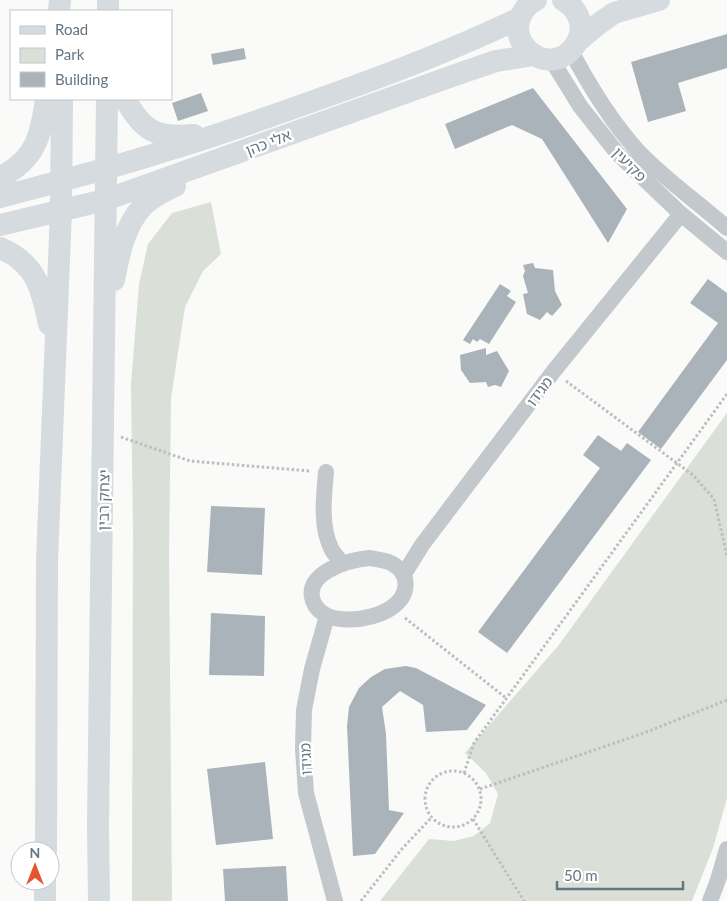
<svg xmlns="http://www.w3.org/2000/svg" width="727" height="901" font-family="Lato,'Noto Sans Hebrew',sans-serif">
	<rect width="100%" height="100%" fill="#fafaf8"/>
	<path fill="#dadfd7" d="M211,202L221,254L203,271L185,307L171,398L169,553L172,901H132L133,530L131,384L139,284L148,244L172,213Z
		M727,413V798L713,848L692,901H380L429,839L454,841L474,836L490,823L498,794L486,773L465,753L558,646Z"/>
	<path fill="#aab3b9" d="M727,34V68L678,83L686,111L648,122L631,62Z
		M244,48L246,59L213,65L211,54Z
		M533,88L627,209L608,243L542,139L512,125L455,149L445,124Z
		M201,93L208,111L178,121L172,103Z
		M533,263L535,268L553,270L555,291L562,305L552,316L547,312L540,320L527,314L523,294L528,293L523,276L525,271L523,265Z
		M708,279L727,293V360L661,449L638,432L718,323L690,303Z
		M500,284L511,291L507,296L516,302L489,344L480,339L477,342L473,339L470,344L463,340Z
		M486,348V355L497,351L509,371L501,387L495,385L488,387L486,382L470,383L461,370L460,355Z
		M598,435L621,451L627,443L651,460L507,653L478,632L600,468L583,455Z
		M211,506L265,508L262,575L207,572Z
		M211,613L265,616L264,676L209,675Z
		M406,666L416,668L486,705L467,730L426,732L423,705L400,691L382,707L386,734L389,810L404,813L375,854L353,856L347,726L349,707L359,688L371,677L385,669Z
		M265,762L273,839L216,845L207,769Z
		M286,866L288,901H225L223,869Z"/>
	<g fill="none" stroke-linecap="round" stroke-linejoin="round">
		<path stroke="#bbbfc2" stroke-width="3" stroke-dasharray="2.5 2.5" stroke-linecap="butt" d="M566,381L693,475L714,499L727,556
			M121,437L190,461L310,471
			M405,618L506,698
			M425 799a28 28 0 1 1 56 0a28 28 0 1 1-56 0Z
			M464,773L474,743L727,394
			M480,789L644,733L727,700
			M473,819L524,901
			M361,901L401,850L431,818"/>
		<path stroke="#c3c8cc" stroke-width="16" d="M571,51C590,87 610,120 637,150C664,179 698,202 727,228
			M551,59L580,106L618,154L681,214L727,252
			M326,472C324,496 320,525 331,548C333,553 339,559 343,564
			M369,558C376,559 384,560 391,563C412,574 409,596 391,608C372,621 323,628 313,601C303,573 348,560 369,558Z
			M404,574L422,545L553,372L681,214
			M327,616L312,669L304,710L303,749L306,793L335,901
			M710,901L718,880L727,849"/>
		<path stroke="#d6dbdf" stroke-width="22" d="M108,0V11
			M536,0C526,5 519,15 518,27C518,36 522,45 529,51C563,81 605,25 563,0
			M59,11L60,0
			M578,41L597,25L614,13L659,0
			M125,99C143,131 156,139 194,135
			M0,177C36,160 41,135 46,99
			M0,197C56,182 113,168 168,150C219,135 269,117 319,99C388,75 455,49 520,18
			M0,225L105,200L458,74L496,61L534,55
			M0,248C36,263 42,289 49,324
			M114,280C119,255 124,227 142,207C150,198 163,192 175,186
			M46,851L47,561L61,210L62,99
			M45,901V881
			M99,901L98,827L107,99"/>
	</g>
	<g text-anchor="middle" dominant-baseline="central" stroke-width="5" stroke-linejoin="round" paint-order="stroke">
		<g font-size="15" fill="#657683" stroke="#fff">
			<text transform="translate(268 142) rotate(-21)">אלי כהן</text>
			<text transform="translate(630 164) rotate(46)">פקיעין</text>
			<text transform="translate(539 391) rotate(-53)">מגידו</text>
			<text transform="translate(103 500) rotate(-89)">יצחק רבין</text>
			<text transform="translate(305 759) rotate(-93)">מגידו</text>
		</g>
	</g>
	<rect x="10" y="10" width="162" height="90" fill="#ffffff" stroke="#c1c8cd"/>
	<rect x="20" y="26" width="25" height="8" fill="#d6dbdf" stroke="#c1c8cd"/>
	<text x="55" y="35" font-size="15" fill="#657683">Road</text>
	<rect x="20" y="48" width="25" height="15" fill="#dadfd7" stroke="#c1c8cd"/>
	<text x="55" y="60" font-size="15" fill="#657683">Park</text>
	<rect x="20" y="72" width="25" height="15" fill="#aab3b9" stroke="#c1c8cd"/>
	<text x="55" y="85" font-size="15" fill="#657683">Building</text>
	<g transform="translate(35 866)"><circle r="24" fill="#ffffff" stroke="#c1c8cd"/>
	<path d="M0-4L9 19L0 12L-9 19Z" fill="#e4572e"/>
	<text y="-8" font-size="14" font-weight="bold" text-anchor="middle" fill="#657683">N</text>
	</g>
	<path d="M557 881v8h126v-8" fill="none" stroke="#657683" stroke-width="2.5"/>
	<text x="564" y="881" font-size="15" fill="#657683" stroke="#ffffff" stroke-width="4" paint-order="stroke">50 m</text>
</svg>
